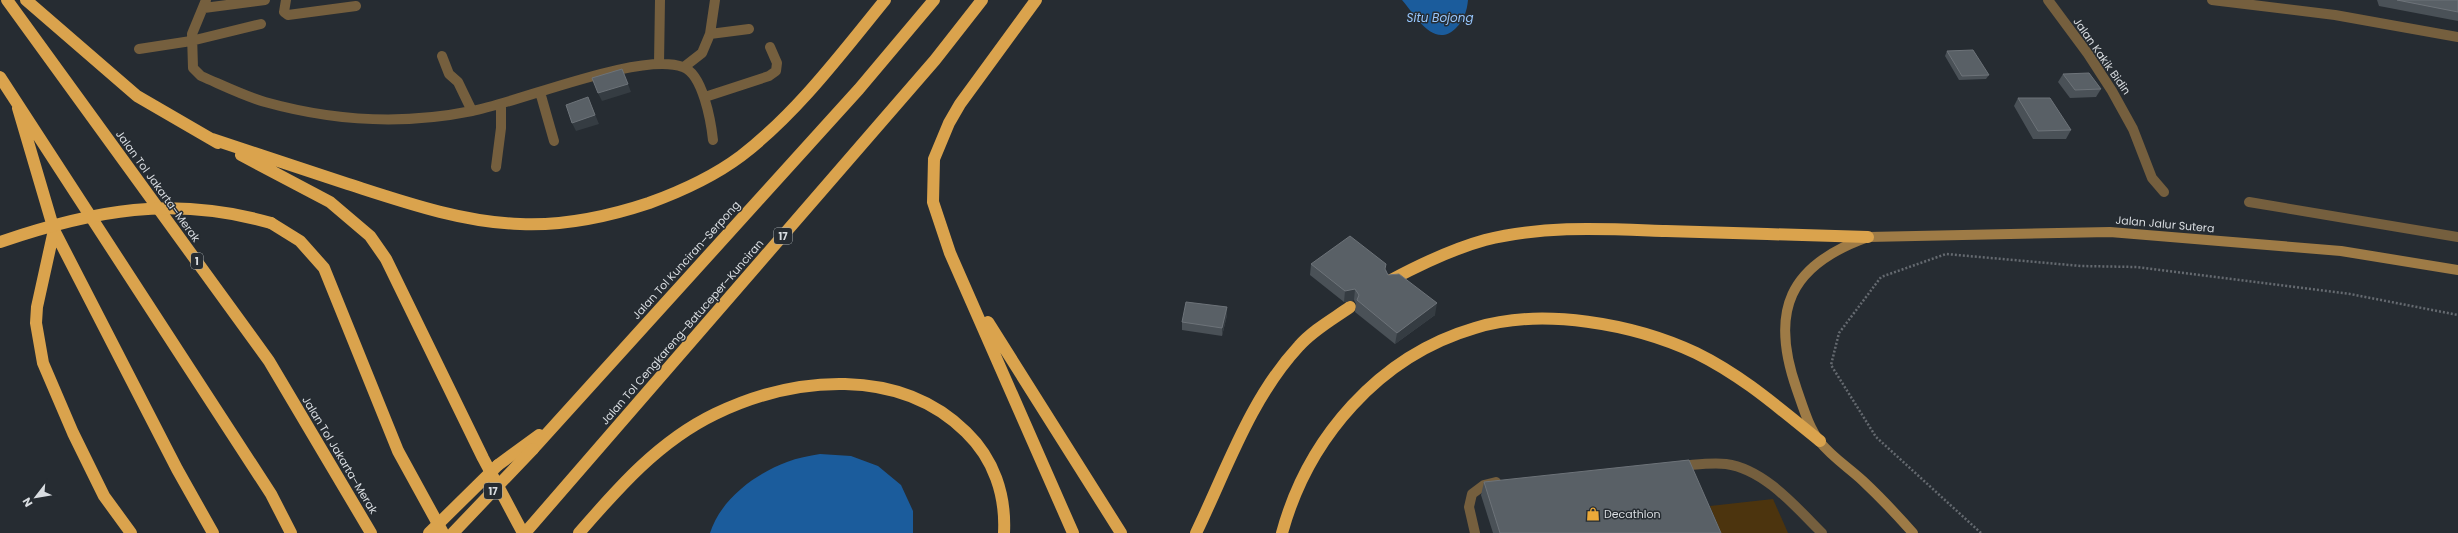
<svg xmlns="http://www.w3.org/2000/svg" width="2458" height="533" font-family="Poppins,sans-serif">
	<rect width="100%" height="100%" fill="#262c32"/>
	<path fill="#4c340e" d="M1773,499L1788,533H1721L1710,506Z"/>
	<path fill="#1b5c9c" d="M1402,0H1468C1467,11 1464,20 1456,28C1434,50 1415,15 1402,0Z
		M820,454L851,456L878,466L901,485L913,511V533H710C721,499 755,474 787,462C797,458 809,456 820,454Z"/>
	<g fill="none" stroke-linecap="round" stroke-linejoin="round">
		<path stroke="#656a70" stroke-width="2.5" stroke-dasharray="2 2" stroke-linecap="butt" d="M1981,533L1876,437L1831,365L1839,333L1881,277L1946,254L2081,266L2137,267L2350,294L2458,315"/>
		<path stroke="#755f3e" stroke-width="10" d="M2249,202L2458,237
			M1680,466C1695,465 1711,462 1726,464C1764,469 1796,507 1822,533
			M1475,533L1469,507L1472,494L1484,485L1496,482"/>
		<path stroke="#755f3e" stroke-width="10" d="M206,0L192,34L193,68L201,76C222,85 244,96 265,102C333,121 403,125 472,111C520,102 641,51 683,67C703,74 711,122 713,140
			M286,0L284,12L288,15L356,6
			M2048,0L2088,54L2112,91L2133,129L2152,178L2164,192
			M2212,0L2335,15L2458,37
			M204,8L265,0
			M710,34L749,29
			M139,49L191,41L261,24
			M442,56L449,74L458,82L472,111
			M659,64L660,0
			M684,67L702,53L710,34L715,0
			M540,92L554,141
			M705,97L769,76L776,71L777,63L770,47
			M496,167L501,128V104"/>
		<path stroke="#9e7b46" stroke-width="10" d="M1913,533C1897,515 1880,497 1863,481C1849,468 1832,457 1820,442C1809,428 1803,407 1797,390C1769,311 1789,265 1868,237L2110,232L2341,251L2458,270"/>
		<path stroke="#daa34d" stroke-width="12" d="M7,0L269,361L371,533
			M26,0L137,96L218,143
			M1036,0L960,104L949,123L934,159L933,202L950,253L1073,533
			M0,77L271,494L291,533
			M18,108L54,230L37,307L36,323L43,363L73,433L104,496L131,533
			M212,139C257,154 303,169 348,184C404,202 461,222 520,224C564,226 607,217 649,203C682,191 713,177 741,156C797,113 841,54 885,0
			M241,155L330,202L370,236L386,259L483,458L523,533
			M271,223L300,241L324,268L398,451L443,533
			M54,230L177,469L213,533
			M1391,280C1421,264 1452,249 1485,240C1544,225 1606,229 1666,231C1733,233 1801,235 1868,237
			M988,322L1121,533
			M533,449L859,89L934,0
			M498,465L539,435
			M525,533L935,60L982,0
			M579,533C618,488 659,441 715,414C794,376 899,366 966,432C994,459 1006,495 1004,533
			M1196,533C1227,469 1250,399 1299,346C1313,330 1333,319 1350,307
			M1282,533C1308,438 1379,356 1475,328C1542,307 1634,324 1696,353C1743,376 1780,409 1820,441"/>
		<path stroke="#daa34d" stroke-width="12" d="M0,242C94,210 173,195 271,223
			M429,533L498,465
			M453,533L533,449"/>
	</g>
	<path fill="#4a5157" d="M2377,0H2458V21L2379,6Z
		M1947,51L1989,75L1986,79L1959,80L1945,56Z
		M2063,74L2101,89L2096,97L2070,98L2058,82Z
		M2018,98L2071,130L2066,139H2033L2014,106Z
		M1311,264L1386,270L1388,275L1435,315L1395,344L1355,312L1356,304L1354,300L1344,302L1310,275Z
		M1227,315L1222,336L1182,330V322Z
		M1484,482L1721,533H1493L1481,495Z"/>
	<path fill="#353c42" d="M628,84L631,92L602,101L598,93Z
		M588,97L599,124L576,131L572,123Z
		M1355,289L1354,300L1344,302L1345,291Z
		M1437,303L1435,315L1395,344L1397,333Z
		M1227,307V315L1222,336V328Z"/>
	<path fill="#596066" stroke="#6d7379" d="M2397,0H2458V12Z
		M1973,50L1989,75L1962,76L1947,51Z
		M622,69L628,84L598,93L592,78Z
		M2089,73L2101,89L2075,90L2063,74Z
		M588,97L595,115L572,123L566,105Z
		M2018,98H2050L2071,130L2038,131Z
		M1350,236L1386,264L1385,269L1388,275L1399,274L1437,303L1397,333L1357,300L1359,295L1355,289L1345,291L1311,264Z
		M1186,302L1227,307L1222,328L1182,322Z
		M1689,460L1721,533H1500L1484,482Z"/>
	<defs>
		<g id="shop-bare" transform="scale(1.08)"><path d="M-5-2.5h2.3a2.7 3.5 0 0 1 5.4 0H5L5.5 6h-11ZM-1.5-2.5h3a1.5 2.3 0 0 0-3 0Z" fill="#eba939" stroke="#262c32" stroke-width="2.5" paint-order="stroke"/></g>
	</defs>
	<g fill-rule="evenodd">
		<use href="#shop-bare" x="1593" y="514"/>
	</g>
	<g text-anchor="middle" dominant-baseline="central" stroke-width="3" stroke-linejoin="round" paint-order="stroke">
		<g fill="#262c32" stroke="#a3a8ac" stroke-width="1">
			<rect x="774" y="228" width="18" height="16" rx="3"/>
			<rect x="191" y="253" width="12" height="16" rx="3"/>
			<rect x="484" y="483" width="18" height="16" rx="3"/>
		</g>
		<g font-size="10" font-weight="bold" fill="#d9dde1">
			<text x="783" y="236">17</text>
			<text x="197" y="261">1</text>
			<text x="493" y="491">17</text>
		</g>
		<g font-size="11" fill="#d9dde1" stroke="#262c32">
			<text transform="translate(2102 56) rotate(55)">Jalan Kakik Bidin</text>
			<text transform="translate(158 186) rotate(54)">Jalan Tol Jakarta–Merak</text>
			<text transform="translate(2165 224) rotate(5)">Jalan Jalur Sutera</text>
			<text transform="translate(686 260) rotate(-48)">Jalan Tol Kunciran–Serpong</text>
			<text transform="translate(682 332) rotate(-49)">Jalan Tol Cengkareng–Batuceper–Kunciran</text>
			<text transform="translate(340 455) rotate(59)">Jalan Tol Jakarta–Merak</text>
		</g>
		<g font-size="11" fill="#d9dde1" stroke="#262c32" text-anchor="start">
			<text x="1604" y="514">Decathlon</text>
		</g>
		<g font-size="12" font-style="italic" fill="#97c6fc" stroke="#262c32">
			<text x="1440" y="17">Situ Bojong</text>
		</g>
	</g>
	<g transform="translate(36 497) rotate(239)" stroke="#262c32" stroke-width="3" paint-order="stroke">
	<path d="M0-3L7 15L0 10L-7 15Z" fill="#d9dde1"/>
	<text y="-6" font-size="11" font-weight="bold" text-anchor="middle" fill="#d9dde1">N</text>
	</g>
</svg>
